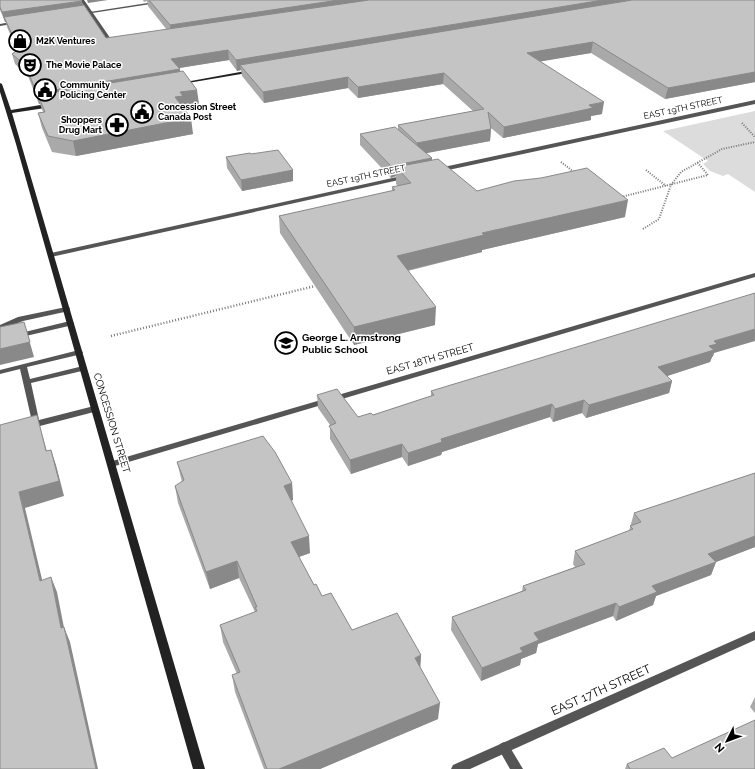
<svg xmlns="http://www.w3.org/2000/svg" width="755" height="769" font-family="Raleway,sans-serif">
	<rect width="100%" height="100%" fill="#fff"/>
	<path fill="#dcdcdc" d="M755,111V192L728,174L723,176L710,171L703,164L708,161L663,131Z"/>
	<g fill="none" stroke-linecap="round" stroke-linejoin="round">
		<path stroke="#777" stroke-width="2" stroke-dasharray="1 1.5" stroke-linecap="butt" d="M742,123L755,137
			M561,162L574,172
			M646,170L666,186
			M621,197L708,175L697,162
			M643,229L659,219L671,185L681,172L722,149L755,142"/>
		<path stroke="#777" stroke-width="2.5" stroke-dasharray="1 2" stroke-linecap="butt" d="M111,336L315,286"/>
		<path fill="#555" fill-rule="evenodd" d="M80,0H84L115,45V46H110Z
			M66,307H69L70,309L69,311L23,321L0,330V325L18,317Z
			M70,321L74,323L73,325L0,342V338Z
			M79,350L83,352L82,354L27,367L30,379L83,366L87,368L86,370L31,383L39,420L94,406L98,409L94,412L36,427L33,426L20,369L0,374V370Z
			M504,742L508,744L523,769H510L498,748L500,744Z"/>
		<path fill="#555" fill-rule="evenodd" d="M167,0H177L79,15L77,14Z
			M16,21H18V23L0,26V24Z
			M755,100V104L439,172L436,170L439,168Z
			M406,175L408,176V178L51,257L48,255L51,253Z
			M755,273V277L115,466H109L108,464L109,462Z
			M755,631V640L470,769H451L453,765Z"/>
		<path fill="#222" fill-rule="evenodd" d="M251,70L253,71V72L182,84L180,83Z
			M0,83L2,84L11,110L52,103L55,105L52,107L12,113L205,769H193L16,144L0,92Z"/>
	</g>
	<path fill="#a9a9a9" d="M0,0L83,5L106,38L167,30L148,6L147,1L144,2L143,0H755V82L665,99L591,53L540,61L602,114L591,116V120L503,138L491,128L490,141L426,153L432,158L431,160L477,191L625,217L482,250V252L408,271L435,325L354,345L280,233L279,216L392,191V187L398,186L396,184V176L391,178L360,145V134L398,130V125L473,111L443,84L358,98L348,88L264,103L242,76L241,70L237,71L229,60L179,68L180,71L199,104L184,107L193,134L76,156L52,152L42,128L38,113L43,112L40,104H39L28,76L15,64L12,54L17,50L7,27L6,22H5L0,10Z
		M251,154L293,170V181L242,191L227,168L226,157Z
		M714,353L713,356L712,357L710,362L667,376L672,381L669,393L586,418L582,413L553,422L550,417L442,452L441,455L408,466L402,457L351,474L330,439V425L318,408L317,395L358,417L373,415L431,396V391Z
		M177,462L292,483L293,500L291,501L310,553L299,557L314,585L322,596L352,630L421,655L420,668L438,719L320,769H264L235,692L232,675L237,674L223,642L220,625L255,612L239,578L210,589L178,503L175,486L182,482Z
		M755,473V547L716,562L711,575L656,596L653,605L616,621L613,616L538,644L536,653L521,659L520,665L481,681L451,630L452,617L522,591L523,586L575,567L573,564L575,551L629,531L634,513Z
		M755,697V713L750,707Z
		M672,758L755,769H625L627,764Z"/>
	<path fill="#898989" d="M87,0H108L88,3Z
		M339,0H403L171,35L170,25Z
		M603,0H660L240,65L241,70L237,71L236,60Z
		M82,1L84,10L4,17L6,22H5L2,12Z
		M593,42L591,53L526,64L527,53Z
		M228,50L229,60L173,69L171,59Z
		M180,69L181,80L38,95L40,104H39L37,93Z
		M755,72V82L665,99L668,88Z
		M444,73L443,84L358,98V87Z
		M348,77V88L264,103L263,92Z
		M197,90L199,104L184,107L185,111L175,97L180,92Z
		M604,102L602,114L591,116V120L503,138L504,127L589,105Z
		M191,118L193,134L76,156L73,141Z
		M491,129L490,141L417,155V143Z
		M432,158L431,169L396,167V176L391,178V166Z
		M293,170V181L242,191L241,180Z
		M628,200L625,217L482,250V252L396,273L397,256L482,233Z
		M436,307L435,325L354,345V327Z
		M24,322L34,357L0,365V349Z
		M755,329V341L714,353L713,356L712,357L710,362L655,380L658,367L709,346L714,341Z
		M672,381L669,393L586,418L589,405Z
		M584,400L582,413L553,422L555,409Z
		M552,404L550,417L442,452L441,455L408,466V453L441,439Z
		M37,415L41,430L51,466L46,451Z
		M402,444V457L351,474L350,460Z
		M51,450L56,465L64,496L25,508L46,596L40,581L19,492Z
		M292,483L293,500L285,503L284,486Z
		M309,536L310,553L293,559L291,542Z
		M755,536V547L716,562L711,575L656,596L653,605L616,621L619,607L652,586L708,554Z
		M237,561L239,578L210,589L206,572Z
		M51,577L57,592L67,643L61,628Z
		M616,603L613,616L538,644L536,653L521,659L520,665L481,681L482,668L520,648L534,633Z
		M64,627L70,642L98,769H96Z
		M421,655L420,672L415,658Z
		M440,703L438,719L320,769H279Z"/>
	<path fill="#c4c4c4" stroke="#898989" d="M0,0H81L82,1L2,12L0,7Z
		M149,0H339L170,25Z
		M369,0H603L236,60L228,50L171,59L180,69L37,93L25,65L12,54L19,49L4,17L84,5L106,38Z
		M632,0H755V72L668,88L593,42L527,53L604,102L589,105L593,108L504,127L488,112L491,129L417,143L398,125L484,109L444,73L358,87L348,77L263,92L240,65Z
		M183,71L197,90L180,92L183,96L175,97L191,118L73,141L48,136L38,113L45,112L38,95Z
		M395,127L432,158L391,166L360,134Z
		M278,150L293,170L241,180L226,157L250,153L251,154Z
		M438,159L477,191L514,181L541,178L587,168L628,200L482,233L484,235L397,256L436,307L354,327L279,216L395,190L392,187L411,183L396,167Z
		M755,293V329L714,341L717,344L709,346L714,350L658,367L672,381L589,405L584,400L555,409L552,404L441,439L442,442L408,453L402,444L350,460L329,426L336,423L317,395L337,389L358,417L371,413L373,415L434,395L431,391Z
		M24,322L30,342L0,349V327Z
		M37,415L46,451L51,450L59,481L19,492L40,581L51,577L61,628L64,627L96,769H0V425Z
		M263,436L275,452L292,483L284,486L309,536L291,542L314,585L316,584L322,596L331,593L352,630L397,613L421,655L415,658L440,703L279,769H267L232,675L240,672L220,625L257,611L255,607H257L237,561L206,572L175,486L184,480L177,462Z
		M755,473V536L708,554L716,562L652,586L657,592L619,607L616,603L534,633L539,640L520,648L523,652L482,668L452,617L526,590L523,586L585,564L575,551L633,529L630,526L641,522L634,513Z
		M755,720V769H630L627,764L664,748L672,758Z"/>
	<defs>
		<g id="shop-ring" transform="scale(1.15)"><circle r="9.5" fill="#fff" stroke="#000" stroke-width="1.5"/><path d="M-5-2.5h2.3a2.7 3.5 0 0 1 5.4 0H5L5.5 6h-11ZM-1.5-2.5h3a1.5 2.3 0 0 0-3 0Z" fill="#000"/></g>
		<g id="theatre-ring" transform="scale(1.15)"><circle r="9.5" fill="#fff" stroke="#000" stroke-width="1.5"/><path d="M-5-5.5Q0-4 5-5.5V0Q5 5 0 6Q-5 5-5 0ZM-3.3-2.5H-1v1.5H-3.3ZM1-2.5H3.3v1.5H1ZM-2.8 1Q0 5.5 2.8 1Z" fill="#000"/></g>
		<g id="civic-ring" transform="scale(1.15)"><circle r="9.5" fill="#fff" stroke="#000" stroke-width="1.5"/><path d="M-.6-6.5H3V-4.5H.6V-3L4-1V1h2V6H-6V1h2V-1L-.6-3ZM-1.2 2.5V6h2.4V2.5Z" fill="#000"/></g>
		<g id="pharmacy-ring" transform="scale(1.15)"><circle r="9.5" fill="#fff" stroke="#000" stroke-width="1.5"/><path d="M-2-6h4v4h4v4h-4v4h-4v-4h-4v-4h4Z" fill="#000"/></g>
		<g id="school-ring" transform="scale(1.15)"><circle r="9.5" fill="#fff" stroke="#000" stroke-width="1.5"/><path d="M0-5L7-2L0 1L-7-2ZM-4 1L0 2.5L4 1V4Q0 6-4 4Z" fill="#000"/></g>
	</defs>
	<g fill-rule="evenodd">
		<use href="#shop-ring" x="20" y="41"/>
		<use href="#theatre-ring" x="30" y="65"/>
		<use href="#civic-ring" x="45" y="90"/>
		<use href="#civic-ring" x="142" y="112"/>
		<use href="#pharmacy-ring" x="117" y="125"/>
		<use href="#school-ring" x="286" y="343"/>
	</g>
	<g text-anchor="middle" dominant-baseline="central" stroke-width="3" stroke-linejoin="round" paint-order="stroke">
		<g font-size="9" font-weight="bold" fill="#000" stroke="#fff" text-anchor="start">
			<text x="36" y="41">M2K Ventures</text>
			<text x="46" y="65">The Movie Palace</text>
			<text x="60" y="85">Community<tspan x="60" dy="10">Policing Center</tspan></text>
			<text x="158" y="107">Concession Street<tspan x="158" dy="10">Canada Post</tspan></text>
			<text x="102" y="120" text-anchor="end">Shoppers<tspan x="102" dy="10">Drug Mart</tspan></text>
		</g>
		<g font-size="9" fill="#000" stroke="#fff">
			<text transform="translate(683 108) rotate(-12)">EAST 19TH STREET</text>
			<text transform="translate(366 176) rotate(-12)">EAST 19TH STREET</text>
		</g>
		<g font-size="10" font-weight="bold" fill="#000" stroke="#fff" text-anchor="start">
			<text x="302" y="337">George L. Armstrong<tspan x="302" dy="12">Public School</tspan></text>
		</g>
		<g font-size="10" fill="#000" stroke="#fff">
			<text transform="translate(430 359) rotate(-16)">EAST 18TH STREET</text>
			<text transform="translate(112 423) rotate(73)">CONCESSION STREET</text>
		</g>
		<g font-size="12" fill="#000" stroke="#fff">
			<text transform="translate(601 690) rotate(-24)">EAST 17TH STREET</text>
		</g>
	</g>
	<g transform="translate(727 741) rotate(228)" stroke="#ffffff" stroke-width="3" paint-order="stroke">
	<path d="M0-3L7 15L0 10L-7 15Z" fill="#000000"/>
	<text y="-6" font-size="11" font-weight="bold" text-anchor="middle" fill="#000000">N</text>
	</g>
</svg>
